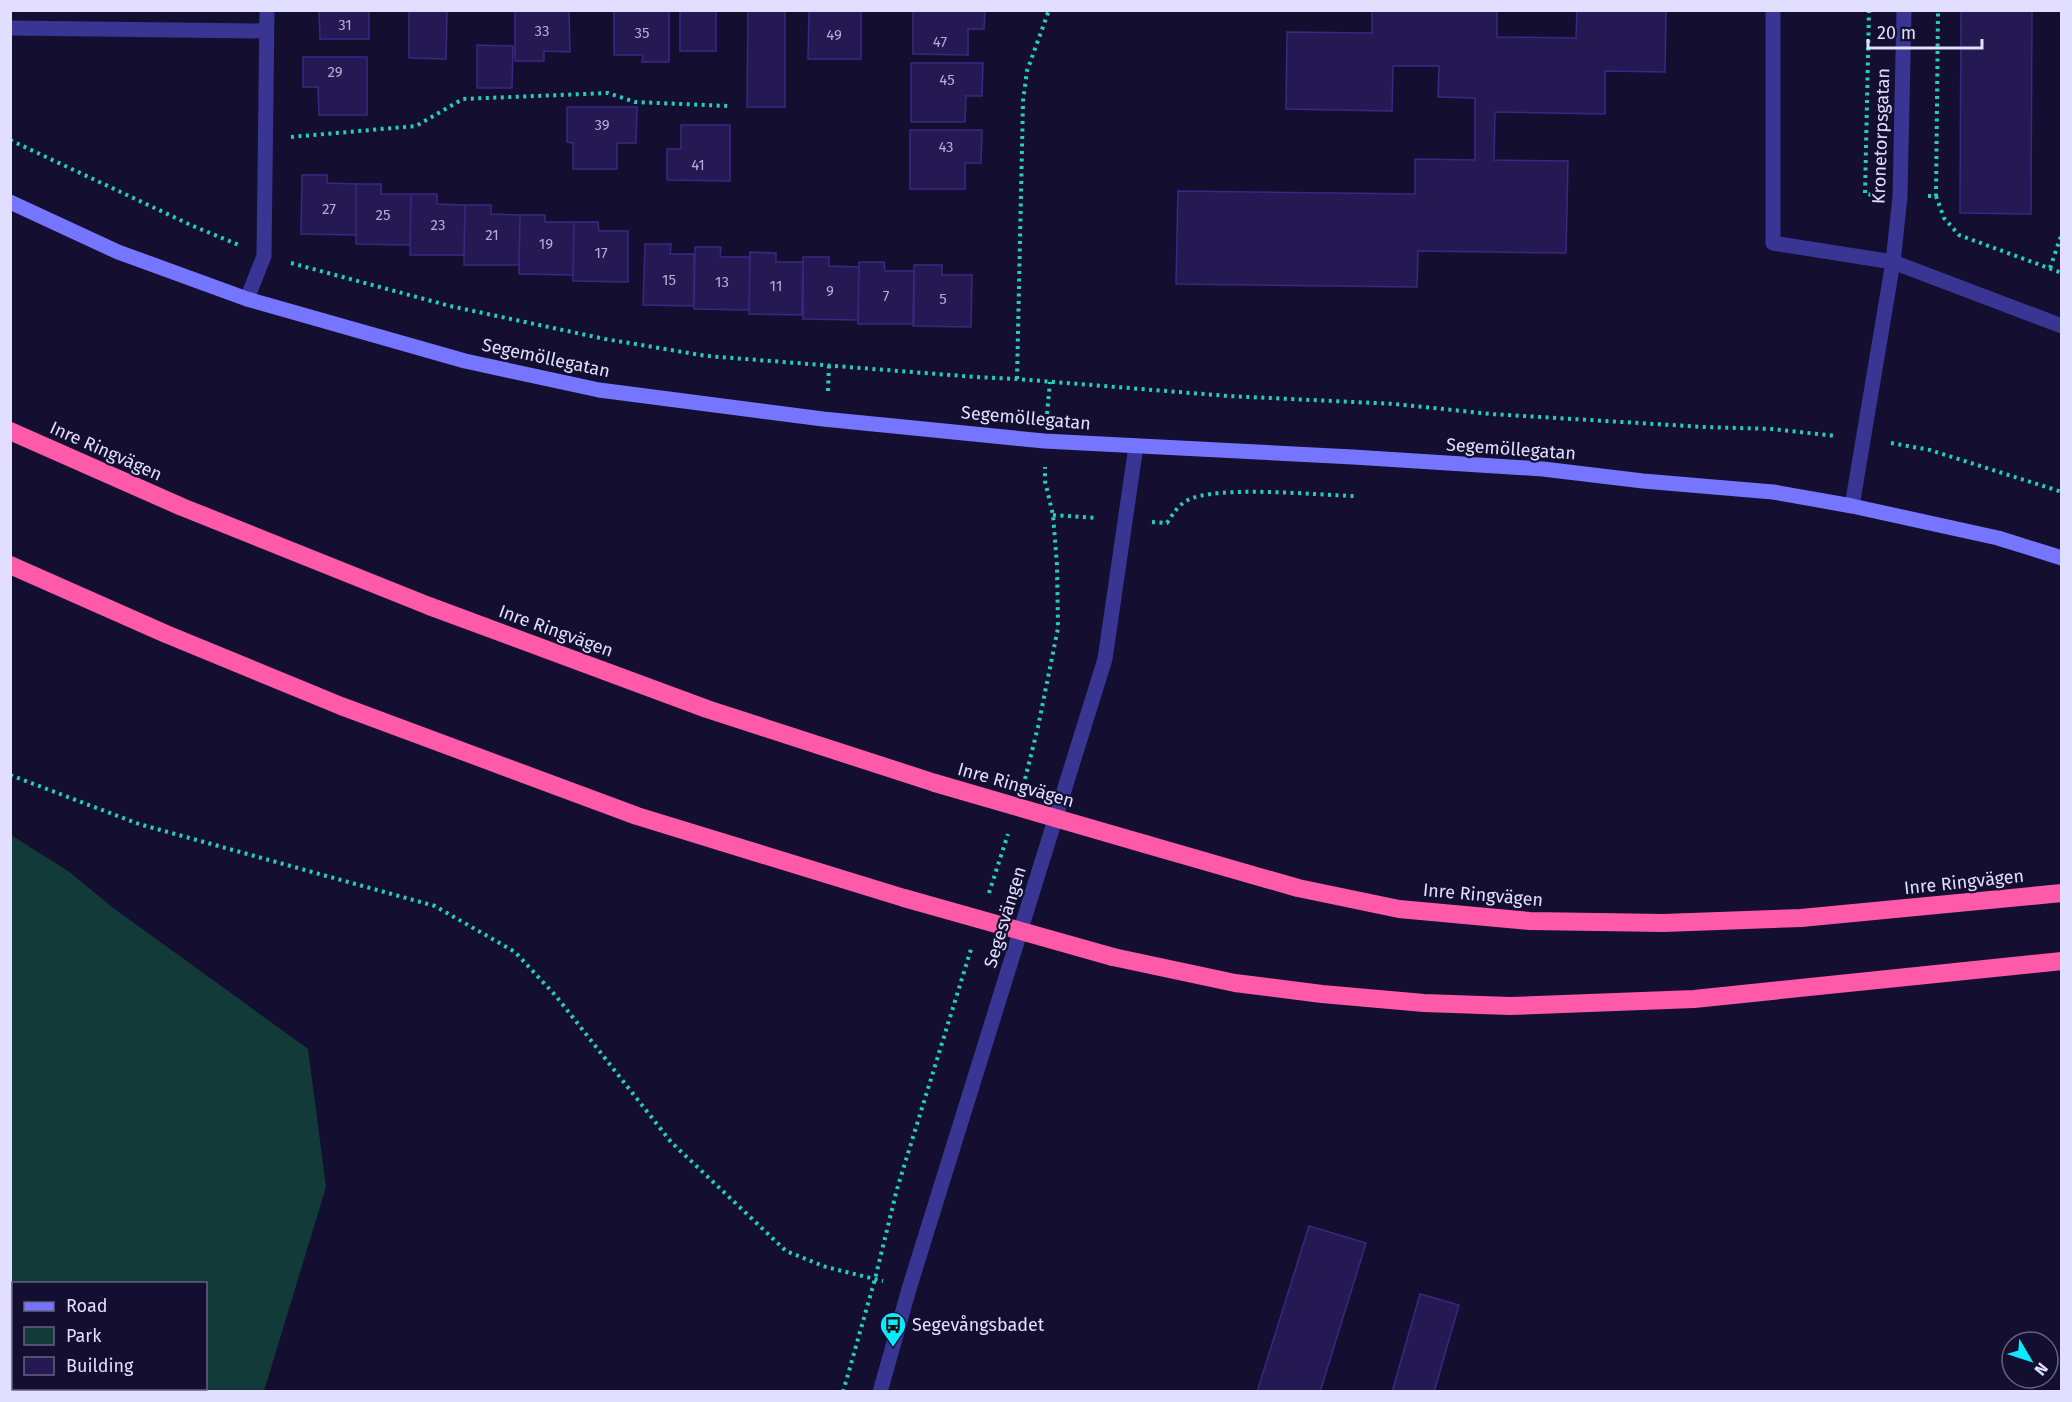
<svg xmlns="http://www.w3.org/2000/svg" width="2072" height="1402" font-family="'Fira Sans',sans-serif">
	<rect width="100%" height="100%" fill="#140f30"/>
	<path fill="#113a38" fill-rule="evenodd" d="M11,835L68,871L112,907L308,1049L326,1187L264,1391H11ZM14,1284H206V1388H14Z"/>
	<path fill="#241953" stroke="#392881" stroke-width="1.5" d="M319,10H369V39H320Z
		M409,10H447L446,59L409,58Z
		M515,10H569L570,52L544,51V61H515Z
		M614,10H669V62H642L643,55H614Z
		M680,10H716V51H680Z
		M748,10H785V107H747Z
		M809,10L861,11V59H808Z
		M913,10H985L984,29H968V55L913,54Z
		M1372,10H1497V37L1576,38L1577,10H1666L1665,72L1605,71V114L1495,112L1494,160L1568,161L1566,253L1418,251L1417,287L1176,284L1178,191L1415,194V159L1475,160V98L1438,97L1439,66H1393L1392,111L1286,109L1287,32L1372,33Z
		M1961,10H2032L2031,214L1960,213Z
		M477,45L513,46L512,88H477Z
		M303,57H367V115H319L318,87H303Z
		M911,63H983L982,96H966L965,122H911Z
		M567,107H637L636,143H617V169H573V143L567,142Z
		M681,125H730V181L667,180V149H681Z
		M910,130H982L981,163H965V189H910Z
		M302,175H327V183L356,184V235L301,234Z
		M356,184H381V194H411L410,245L356,244Z
		M411,194H437V204L465,205L464,255H410Z
		M465,205H491V214L520,215L519,265H464Z
		M520,215H545V222H574L573,275L519,274Z
		M574,222H598L599,231H628V282L573,281Z
		M645,244H671L670,254H694V306L643,305Z
		M695,247H721L720,257H750L749,310L694,309Z
		M750,252L776,253V262H803L802,315L749,314Z
		M803,257H829V266L859,267L858,320L803,319Z
		M859,262H884L885,271H914V324H858Z
		M914,265H942V275H972L971,327L913,326Z
		M1309,1226L1366,1243L1320,1392H1257Z
		M1420,1294L1459,1305L1434,1392H1392Z"/>
	<g fill="none" stroke-linecap="round" stroke-linejoin="round">
		<path stroke="#23cec1" stroke-width="4" stroke-dasharray="3 4.5" stroke-linecap="butt" d="M1869,10L1865,194L1873,195
			M291,137L416,126L463,99L608,93L635,102L728,106
			M10,140L193,226L239,245
			M1928,196H1936L1938,10
			M1936,196L1944,218L1959,235L2062,273
			M291,263L450,306L605,339L707,356L976,377L1017,379L1228,396L1395,404L1491,414L1704,427L1772,429L1836,436
			M2050,268L2062,233
			M1017,379L1023,101L1027,71L1049,10
			M828,391L829,365
			M1047,414L1050,382
			M1891,443L1930,450L2062,492
			M1053,515L1097,518
			M1152,522L1167,523C1173,514 1178,505 1188,500C1216,485 1318,495 1354,496
			M10,775L139,824L435,906L515,952L556,996L671,1142L786,1251L826,1267L883,1281
			M1025,779L1038,727L1058,628L1057,565L1053,515L1045,481V467
			M989,893L1008,834
			M843,1392L875,1279L897,1189L972,946"/>
		<path stroke="#383593" stroke-width="15" d="M1773,10V243L1893,262"/>
		<path stroke="#383593" stroke-width="15" d="M10,28L266,31
			M1893,262L2062,326
			M247,299L264,256L267,10
			M1852,506L1893,262L1900,197L1904,10
			M880,1392L909,1289L1105,659L1136,446"/>
		<path stroke="#7675ff" stroke-width="15" d="M10,202L118,252L247,299L465,361L599,390L823,419L1044,441L1353,457L1543,469L1643,481L1773,492L1852,506L1998,538L2062,558"/>
		<path stroke="#ff59aa" stroke-width="18" d="M10,431L182,507L429,606L707,709L935,783
			M10,565L166,634L341,706L637,816L904,898
			M1145,844L1298,888L1399,909L1530,921L1664,923L1801,918L2062,893
			M1113,957L1235,983L1322,994L1424,1003L1510,1006L1694,999L2062,961"/>
		<path stroke="#ff59aa" stroke-width="18" d="M935,783L1145,844
			M904,898L1113,957"/>
	</g>
	<defs>
		<g id="bus-pin" transform="scale(1.35)"><path d="M0 17L-7.5 6A9.5 9.5 0 1 1 7.5 6Z" fill="#0aeaff" stroke="#140f30"/><path d="M-5-6H5V4H4V6H2V4H-2V6H-4V4H-5ZM-3.5-4V0h7V-4ZM-3.5 1.2v1.5H-2V1.2ZM2 1.2v1.5H3.5V1.2Z" fill="#111"/></g>
	</defs>
	<g fill-rule="evenodd">
		<use href="#bus-pin" x="893" y="1325"/>
	</g>
	<g text-anchor="middle" dominant-baseline="central" stroke-width="4.5" stroke-linejoin="round" paint-order="stroke">
		<g font-size="15" fill="#b2add4">
			<text x="345" y="25">31</text>
			<text x="542" y="31">33</text>
			<text x="642" y="33">35</text>
			<text x="834" y="35">49</text>
			<text x="940" y="42">47</text>
			<text x="335" y="72">29</text>
			<text x="947" y="80">45</text>
			<text x="602" y="125">39</text>
			<text x="946" y="147">43</text>
			<text x="698" y="165">41</text>
			<text x="329" y="209">27</text>
			<text x="383" y="215">25</text>
			<text x="438" y="225">23</text>
			<text x="492" y="235">21</text>
			<text x="546" y="244">19</text>
			<text x="601" y="253">17</text>
			<text x="669" y="280">15</text>
			<text x="722" y="282">13</text>
			<text x="776" y="286">11</text>
			<text x="830" y="291">9</text>
			<text x="886" y="296">7</text>
			<text x="943" y="299">5</text>
		</g>
		<g font-size="18" fill="#e1deff" stroke="#140f30">
			<text transform="translate(1881 136) rotate(-88)">Kronetorpsgatan</text>
			<text transform="translate(546 358) rotate(12)">Segemöllegatan</text>
			<text transform="translate(1026 418) rotate(5)">Segemöllegatan</text>
			<text transform="translate(1511 449) rotate(4)">Segemöllegatan</text>
			<text transform="translate(106 451) rotate(24)">Inre Ringvägen</text>
			<text transform="translate(556 631) rotate(20)">Inre Ringvägen</text>
			<text transform="translate(1016 785) rotate(16)">Inre Ringvägen</text>
			<text transform="translate(1964 882) rotate(-6)">Inre Ringvägen</text>
			<text transform="translate(1483 895) rotate(5)">Inre Ringvägen</text>
			<text transform="translate(1005 917) rotate(-73)">Segesvängen</text>
		</g>
		<g font-size="18" fill="#e1deff" stroke="#140f30" text-anchor="start">
			<text x="912" y="1325">Segevångsbadet</text>
		</g>
	</g>
	<rect width="2072" height="1402" fill="none" stroke="#e1deff" stroke-width="24"/>
	<rect x="12" y="1282" width="195" height="108" fill="#140f30" stroke="#666283" stroke-width="1.5"/>
	<rect x="24" y="1302" width="30" height="9" fill="#7675ff" stroke="#666283" stroke-width="1.5"/>
	<text x="66" y="1312" font-size="18" fill="#e1deff">Road</text>
	<rect x="24" y="1327" width="30" height="18" fill="#113a38" stroke="#666283" stroke-width="1.5"/>
	<text x="66" y="1342" font-size="18" fill="#e1deff">Park</text>
	<rect x="24" y="1357" width="30" height="18" fill="#241953" stroke="#666283" stroke-width="1.5"/>
	<text x="66" y="1372" font-size="18" fill="#e1deff">Building</text>
	<g transform="translate(2030 1360) rotate(129)"><circle r="28" fill="#140f30" stroke="#666283" stroke-width="1.5"/>
	<path d="M0-4.5L10 22L0 15L-10 22Z" fill="#0aeaff"/>
	<text y="-9" font-size="16" font-weight="bold" text-anchor="middle" fill="#e1deff">N</text>
	</g>
	<path d="M1868 39v9h114v-9" fill="none" stroke="#e1deff" stroke-width="3"/>
	<text x="1877" y="39" font-size="18" fill="#e1deff" stroke="#140f30" stroke-width="4.5" paint-order="stroke">20 m</text>
</svg>
